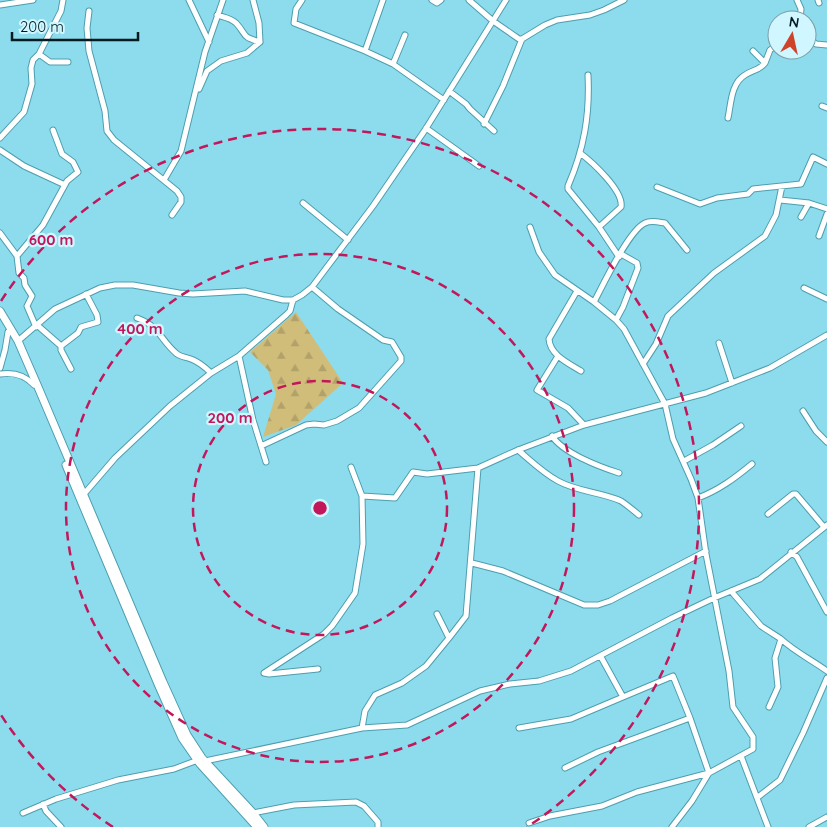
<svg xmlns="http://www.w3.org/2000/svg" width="827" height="827" font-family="Quicksand,sans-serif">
	<defs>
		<pattern id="forest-firs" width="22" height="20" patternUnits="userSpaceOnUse" patternTransform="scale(1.25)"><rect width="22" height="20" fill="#d1bd7a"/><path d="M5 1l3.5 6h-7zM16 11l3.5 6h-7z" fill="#b2a269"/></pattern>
	</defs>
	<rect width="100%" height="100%" fill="#8cdced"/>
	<path fill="url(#forest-firs)" d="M296,312L343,383L296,425L263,437L276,394L268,370L250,352Z"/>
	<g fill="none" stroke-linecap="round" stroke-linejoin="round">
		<g stroke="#4d9eae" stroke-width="7">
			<path id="minor" d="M189,0L209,42
				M253,0L259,23L260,42
				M302,0L296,9L294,23L365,51L393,64L444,100
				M432,0L437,3L441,0
				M469,0L493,21L519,39H522L545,25L557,20L590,15L604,10L624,0
				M797,0L801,9L800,20
				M818,0L819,3
				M0,5L33,0
				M89,11L87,28L89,51L105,111L107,131L114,140L177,191L181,197V202L172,215
				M217,15C223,17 231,18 236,23C248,36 240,36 260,42
				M807,37L816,44L827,45
				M365,51L383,0
				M753,51L765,63L770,50L777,45
				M39,54L50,62H68
				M393,64L405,35
				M588,75C590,115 584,149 568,186V189L599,227L619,257
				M199,89L207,71L221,61L247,53L260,42
				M449,91L466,104L470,109L494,131
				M822,106L827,108
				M728,118C731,104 731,83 745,75C752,70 760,70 765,63
				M484,124L503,86L522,39
				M426,128L479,166
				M0,138L24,112L32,84L31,68L33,60L39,54L61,11L63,0
				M0,150L24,166L65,185
				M580,153C592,162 624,191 621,207L599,227
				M164,180L181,151L205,52L223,0
				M657,187L700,204L717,198L748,194L753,189L801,184L813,157L827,164
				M780,200L809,203L827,209
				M303,203L348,240
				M801,217L809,203
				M0,233L17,256
				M819,236L827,214
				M804,288L827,299
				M577,291L549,339C550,355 568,363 581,371
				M594,302C603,285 629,230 645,223C651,220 658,222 665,223L687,250
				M137,318C161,327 159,339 177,354C181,357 186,357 191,359C199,362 205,367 211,373
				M616,320L623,307L638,268L637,263L621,254
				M37,325L61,346V350L71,369
				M36,327L27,306L32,296L25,285L24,278L19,273L17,256L43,225L67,181L78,172L73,162L62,154L53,130
				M18,341L55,309L100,288L115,285H133L179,293L193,294L245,291L283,300H293L302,295L312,287L373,206L425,130L506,0
				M719,343L732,383
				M61,346L78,333L81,327L98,322L97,315L86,294
				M558,356L537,390L568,408L584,425
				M643,364L656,344L668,316L714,273L765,236L776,215L782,186
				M0,368L5,350L8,332
				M0,374C13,372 24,374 34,385
				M803,411L816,431L827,442
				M552,436C563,453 600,467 619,473
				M261,446L306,425L314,424L324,425L337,421L359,408L401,361V357L392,342L383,340L338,309L312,287
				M518,450C531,461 543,473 558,481C578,492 601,492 621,501C627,505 633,510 639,515
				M684,461L713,445L741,426
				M266,462L253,420L239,356L286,315L290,311L293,300
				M84,494L115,458L170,406L211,373L239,356
				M362,496L395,498L413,472L427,474L478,468L518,450L584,425L706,393L770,368L827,335
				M698,498C719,490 735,478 752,464
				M768,514L793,494H796L824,527
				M791,552L797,557L827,612
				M472,563L503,571L584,605H598L610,601L706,551
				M731,591L761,626L781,639L775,658L778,687L769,707
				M437,614L449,638L466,616L478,468
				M781,639C795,652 812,660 827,671
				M601,657L623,697L673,676L690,718L709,773L692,801L672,827
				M318,669L269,674L264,673L324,634L332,626L355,593L363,544L362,496L351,467
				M362,728L365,711L375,695L402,683L426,666L449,638
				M519,728L571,719L623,697
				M741,756L768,827
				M205,761L362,728L407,725L480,691L510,684L539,681L571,671L672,618L714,598L760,579L827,525
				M565,768L598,752L690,718
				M758,797L780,780L803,733L827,678
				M43,804L46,811L61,827
				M23,813L56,799L118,780L174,769L198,760
				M253,813L294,805L356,802L364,806L378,822V827
				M529,823L550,816L602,806L637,792L709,773L753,749V737L733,707L729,671L706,554L698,498L691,479L673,439L665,404L624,329L616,320L594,302L555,275L539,252L530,227
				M809,827L827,817"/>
		</g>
		<g stroke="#4d9eae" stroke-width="9">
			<path id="major" d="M0,311L18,341L38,387L163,682L187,735L202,758L253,813L264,827
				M66,465L158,684L182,738L200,764L257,827"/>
		</g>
		<use href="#minor" stroke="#fff" stroke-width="5"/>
		<use href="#major" stroke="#fff" stroke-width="7"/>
	</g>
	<g fill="none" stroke="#c2185b" stroke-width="2.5" stroke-dasharray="9 6">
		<circle cx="320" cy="508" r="127"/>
		<circle cx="320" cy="508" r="254"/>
		<path d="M113 827A380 380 0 0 1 1 715M1 301A380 380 0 1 1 527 827"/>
	</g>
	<circle cx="320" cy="508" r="8" fill="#c2185b" stroke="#d0f6ff" stroke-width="2.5"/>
	<g font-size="15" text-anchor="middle" font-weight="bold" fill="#c2185b" stroke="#d0f6ff" stroke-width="4.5" stroke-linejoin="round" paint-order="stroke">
		<text x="51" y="245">600 m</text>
		<text x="140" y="334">400 m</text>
		<text x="230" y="423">200 m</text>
	</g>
	<g transform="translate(792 35) rotate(9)"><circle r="24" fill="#d0f6ff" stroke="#7e9ea6"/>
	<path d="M0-4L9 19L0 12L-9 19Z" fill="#cf4429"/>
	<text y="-8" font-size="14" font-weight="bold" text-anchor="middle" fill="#021b20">N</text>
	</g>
	<path d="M12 32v8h126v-8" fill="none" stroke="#021b20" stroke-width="2.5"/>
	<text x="20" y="32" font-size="15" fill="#021b20" stroke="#d0f6ff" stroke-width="4" paint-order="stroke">200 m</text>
</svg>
